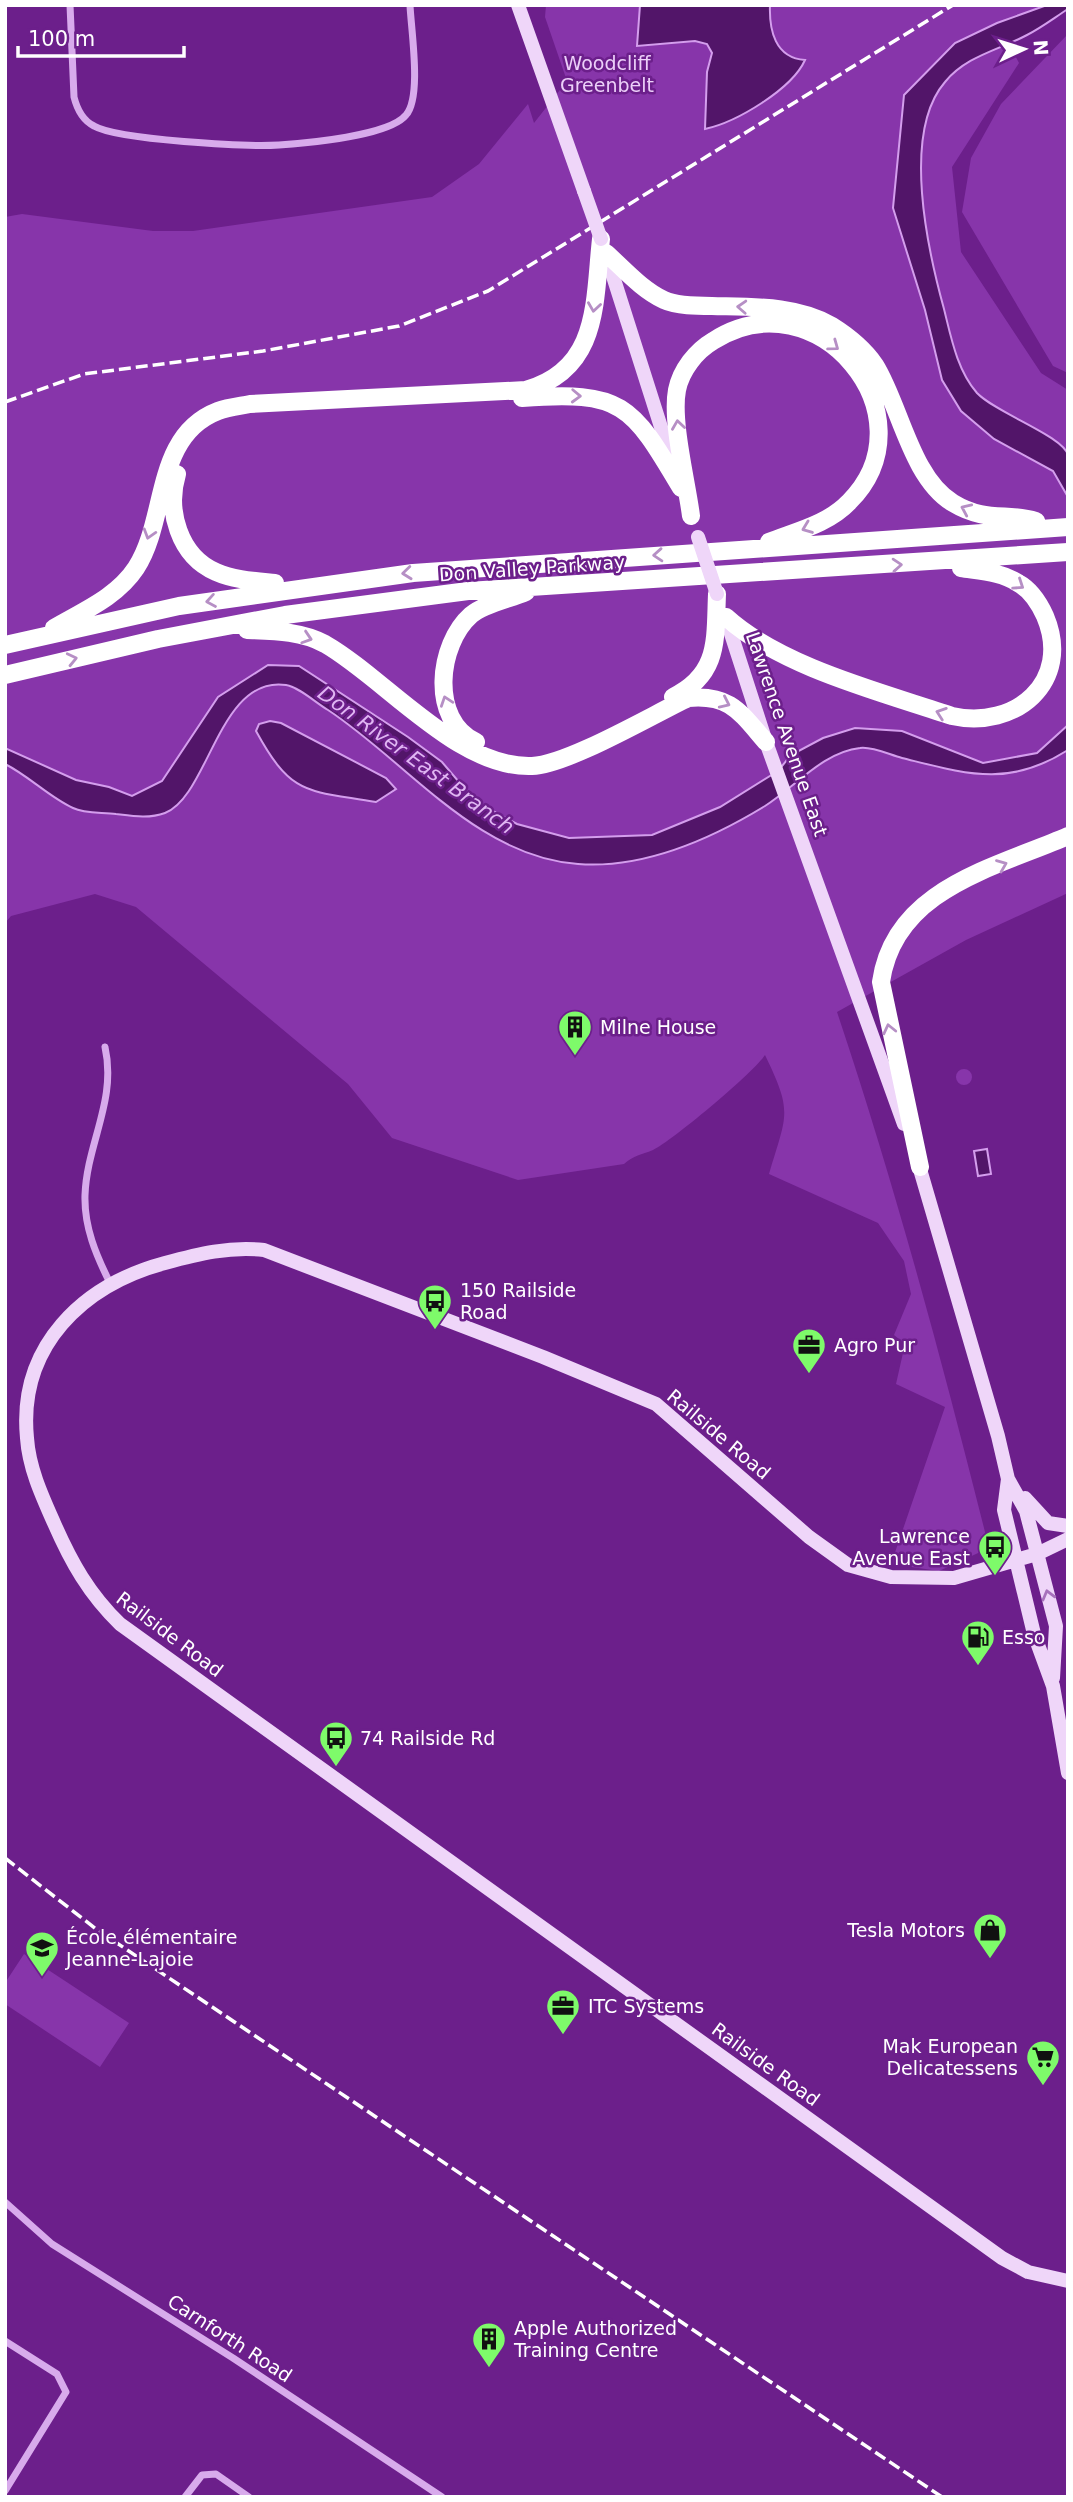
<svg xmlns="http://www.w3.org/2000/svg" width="1073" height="2502" font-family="'DejaVu Sans',sans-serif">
	<rect width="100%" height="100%" fill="#6c1f8b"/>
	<path fill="#8735aa" d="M546,5H1047L998,23L1019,63L952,167L961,252L1041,373L1068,390V893L966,940L837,1012C896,1188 944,1368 989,1548L939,1571L891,1564L945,1407L896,1384L905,1344L894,1335L911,1294L904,1261L878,1223L769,1174C787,1113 793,1113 765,1055C754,1072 672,1141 653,1150C641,1155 634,1155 624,1164L518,1180L392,1138L348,1084L136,907L95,894L11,916L5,923V217L22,214L153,231H193L432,197L479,164L528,104L534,123L567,81L545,17Z
		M1068,34V373L1053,366L962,212L971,158L1001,104Z
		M956 1077a8 8 0 1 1 16 0a8 8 0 1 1-16 0Z
		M24,1954L129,2023L100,2067L5,2004V1983Z"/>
	<path fill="#521569" stroke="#d49eed" stroke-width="2" d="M640,5H770C769,30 775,58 805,60C792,89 737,122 705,129L707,72L712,53L707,44L695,41L637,46Z
		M1047,5H1068V9C1054,18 1041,28 1027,35C999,50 966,56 945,82C901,133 928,251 944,309C951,337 957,370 977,393C996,413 1063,436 1068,455C1071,467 1068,484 1068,497L1053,471L994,439L961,411L942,380L925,310L893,208L904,95L955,43L997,23Z
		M268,665L299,666L408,737L442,762L476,802L517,824L569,838L652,835L720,807L778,771L791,755L823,738L855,728L902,731L983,763L1037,753L1068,725V750C1008,788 967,774 902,758C890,755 872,746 860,748C823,752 795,787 765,806C711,839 643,869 578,864C477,857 407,762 328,710C316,703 299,687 286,685C219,675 209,796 165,813C149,819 132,816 116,814C103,812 85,814 73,808C49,797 29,776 5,764V748L76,780L109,787L132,796L162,781L218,697Z
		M270,721L281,723L386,778L396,789L376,802C307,790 292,797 256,731L259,724Z
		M987,1149L991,1174L978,1176L974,1151Z"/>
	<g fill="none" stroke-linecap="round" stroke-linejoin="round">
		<path stroke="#d8abec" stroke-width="7" d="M70,5L74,97C77,109 82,120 94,126C118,140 248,147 279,145C306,143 389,136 406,115C422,97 411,30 410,5
			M105,1047C117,1100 87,1143 85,1195C84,1227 96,1255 110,1283
			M5,2202L52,2244L233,2358L442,2497
			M5,2341L57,2374L66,2392L5,2491
			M185,2497L202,2475L216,2474L249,2497"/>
		<path stroke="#efd6f9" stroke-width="14" d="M518,5L584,191
			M605,251L674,468
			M725,615L766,742L904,1124
			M917,1159L998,1436L1008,1479L1004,1510L1034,1634L1053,1686L1068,1773
			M1008,1479L1026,1511L1056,1626L1053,1678
			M1025,1498L1048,1523L1068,1526
			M1068,1539L1037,1554L954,1578L891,1577L848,1565L809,1537L656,1404L543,1357L264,1250C230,1246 198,1254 165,1263C83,1285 18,1346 27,1438C29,1468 42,1496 54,1523C71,1562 89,1594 120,1624L1002,2258L1028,2272L1068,2281"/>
		<path stroke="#fff" stroke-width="18" d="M606,253C624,269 642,290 664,300C677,306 697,306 712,306C750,307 797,305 832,326C848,336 864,349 875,365C900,405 911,478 953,503C986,523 1007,512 1036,521
			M522,398C622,391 631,403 681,488
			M177,474C166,510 179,556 216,572C234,580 255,581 275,583
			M691,516C687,483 671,422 677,390C681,370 696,351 713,341C817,274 935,416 849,502C828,524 797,531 769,542
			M726,617C781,667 881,692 952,716C1015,730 1073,682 1045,616C1039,603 1031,590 1018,583C1002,572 980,571 961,568
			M54,628C83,611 117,597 136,568C168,519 153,436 218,411C228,407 240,406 250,404L526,390C600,369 594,302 601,239
			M247,630C273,631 301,631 325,644C386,679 458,769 532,766C567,765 652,715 688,698C730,694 740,712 766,742
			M5,645L179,606L413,573L1068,527
			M5,675L158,639L285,615L468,591L1068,552
			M673,697C720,674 715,639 717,594
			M476,742C429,720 438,644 471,615C484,604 510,599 526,592
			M920,1167L881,982C894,889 994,868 1068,836"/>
		<path stroke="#fff" stroke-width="3.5" stroke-dasharray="12 5" stroke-linecap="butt" d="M5,402L84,374L263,351L399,326L488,291L953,5
			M5,1858L96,1929L942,2497"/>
		<path stroke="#efd6f9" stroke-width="14" d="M584,191L601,239
			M698,537L717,594"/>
	</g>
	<defs><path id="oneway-chevron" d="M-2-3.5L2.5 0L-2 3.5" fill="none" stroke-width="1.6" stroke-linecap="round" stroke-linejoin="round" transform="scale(1.75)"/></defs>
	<g stroke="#b68fc5">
		<use href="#oneway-chevron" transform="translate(594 307) rotate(98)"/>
		<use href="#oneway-chevron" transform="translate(742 307) rotate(-177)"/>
		<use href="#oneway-chevron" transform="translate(834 346) rotate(36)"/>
		<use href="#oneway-chevron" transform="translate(576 396) rotate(2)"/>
		<use href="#oneway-chevron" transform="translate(678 425) rotate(-98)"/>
		<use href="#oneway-chevron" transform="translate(966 509) rotate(-156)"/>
		<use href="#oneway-chevron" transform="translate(807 528) rotate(159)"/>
		<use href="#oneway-chevron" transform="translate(149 534) rotate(107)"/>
		<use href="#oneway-chevron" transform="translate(658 555) rotate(176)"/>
		<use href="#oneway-chevron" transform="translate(897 565) rotate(-4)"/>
		<use href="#oneway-chevron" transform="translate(407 573) rotate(174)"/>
		<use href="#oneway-chevron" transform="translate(1019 585) rotate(34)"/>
		<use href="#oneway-chevron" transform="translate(211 601) rotate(170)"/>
		<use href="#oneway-chevron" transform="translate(307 638) rotate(18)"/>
		<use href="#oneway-chevron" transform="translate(72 659) rotate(-13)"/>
		<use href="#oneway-chevron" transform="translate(446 701) rotate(-109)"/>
		<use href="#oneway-chevron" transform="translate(725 703) rotate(25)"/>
		<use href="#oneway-chevron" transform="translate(941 713) rotate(-161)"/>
		<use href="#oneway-chevron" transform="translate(1002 865) rotate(-22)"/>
		<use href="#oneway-chevron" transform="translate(889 1029) rotate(-103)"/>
	</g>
	<use stroke="#a771bc" href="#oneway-chevron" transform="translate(1048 1595) rotate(-105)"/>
	<defs>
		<g id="building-pin" transform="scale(1.75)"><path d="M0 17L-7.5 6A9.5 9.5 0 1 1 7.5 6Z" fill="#7efa6a" stroke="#6c1f8b"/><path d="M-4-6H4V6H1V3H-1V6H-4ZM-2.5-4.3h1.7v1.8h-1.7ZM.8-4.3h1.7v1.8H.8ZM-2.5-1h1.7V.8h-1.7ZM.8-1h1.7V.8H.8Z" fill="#111"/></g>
		<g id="bus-pin" transform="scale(1.75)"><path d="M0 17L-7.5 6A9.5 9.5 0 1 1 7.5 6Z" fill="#7efa6a" stroke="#6c1f8b"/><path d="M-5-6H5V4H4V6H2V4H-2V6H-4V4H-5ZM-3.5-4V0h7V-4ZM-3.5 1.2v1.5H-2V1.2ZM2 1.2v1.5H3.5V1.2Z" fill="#111"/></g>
		<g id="office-pin" transform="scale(1.75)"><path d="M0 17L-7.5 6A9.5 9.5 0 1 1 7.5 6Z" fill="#7efa6a" stroke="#6c1f8b"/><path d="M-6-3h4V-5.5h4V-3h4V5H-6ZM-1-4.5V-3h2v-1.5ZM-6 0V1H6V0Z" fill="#111"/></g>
		<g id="fuel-pin" transform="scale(1.75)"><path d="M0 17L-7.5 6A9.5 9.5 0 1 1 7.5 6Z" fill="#7efa6a" stroke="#6c1f8b"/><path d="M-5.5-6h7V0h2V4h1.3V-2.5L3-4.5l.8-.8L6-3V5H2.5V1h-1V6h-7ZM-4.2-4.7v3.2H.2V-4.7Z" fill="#111"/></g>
		<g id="shop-pin" transform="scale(1.75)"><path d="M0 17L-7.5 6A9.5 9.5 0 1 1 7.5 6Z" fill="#7efa6a" stroke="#6c1f8b"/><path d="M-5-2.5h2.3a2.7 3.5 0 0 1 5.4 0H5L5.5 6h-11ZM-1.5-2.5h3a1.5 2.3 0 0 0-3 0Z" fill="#111"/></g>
		<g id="school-pin" transform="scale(1.75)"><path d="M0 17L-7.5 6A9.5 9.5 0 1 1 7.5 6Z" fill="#7efa6a" stroke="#6c1f8b"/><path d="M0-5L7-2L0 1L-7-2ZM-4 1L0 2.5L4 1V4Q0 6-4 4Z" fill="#111"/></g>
		<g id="supermarket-pin" transform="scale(1.75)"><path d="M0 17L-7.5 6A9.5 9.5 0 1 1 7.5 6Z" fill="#7efa6a" stroke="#6c1f8b"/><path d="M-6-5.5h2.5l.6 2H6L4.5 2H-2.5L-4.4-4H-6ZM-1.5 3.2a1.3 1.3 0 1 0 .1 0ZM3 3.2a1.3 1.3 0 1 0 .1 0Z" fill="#111"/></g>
	</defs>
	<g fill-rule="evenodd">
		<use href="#building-pin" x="575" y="1027"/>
		<use href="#bus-pin" x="435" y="1301"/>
		<use href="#office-pin" x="809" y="1345"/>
		<use href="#bus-pin" x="995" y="1547"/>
		<use href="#fuel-pin" x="978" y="1637"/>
		<use href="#bus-pin" x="336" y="1738"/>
		<use href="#shop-pin" x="990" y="1930"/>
		<use href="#school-pin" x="42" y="1948"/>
		<use href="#office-pin" x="563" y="2006"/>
		<use href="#supermarket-pin" x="1043" y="2057"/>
		<use href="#building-pin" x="489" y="2339"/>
	</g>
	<g text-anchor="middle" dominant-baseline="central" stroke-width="5" stroke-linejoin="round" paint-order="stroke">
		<g font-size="19" fill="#ecd0f9" stroke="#6c1f8b">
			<text x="607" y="63">Woodcliff<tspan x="607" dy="22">Greenbelt</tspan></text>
		</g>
		<g font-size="19" fill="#fff" stroke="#6c1f8b">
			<text transform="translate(532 568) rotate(-4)">Don Valley Parkway</text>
			<text transform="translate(787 734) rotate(71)">Lawrence Avenue East</text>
			<text transform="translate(719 1434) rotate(40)">Railside Road</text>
			<text transform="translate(170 1634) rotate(37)">Railside Road</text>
			<text transform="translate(766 2064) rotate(36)">Railside Road</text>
			<text transform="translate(230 2338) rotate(33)">Carnforth Road</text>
		</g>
		<g font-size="19" fill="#fff" stroke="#6c1f8b" text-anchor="start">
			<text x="600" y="1027">Milne House</text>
			<text x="460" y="1290">150 Railside<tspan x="460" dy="22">Road</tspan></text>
			<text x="834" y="1345">Agro Pur</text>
			<text x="970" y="1536" text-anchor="end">Lawrence<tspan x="970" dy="22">Avenue East</tspan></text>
			<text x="1002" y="1637">Esso</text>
			<text x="360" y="1738">74 Railside Rd</text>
			<text x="965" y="1930" text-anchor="end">Tesla Motors</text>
			<text x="66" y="1937">École élémentaire<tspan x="66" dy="22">Jeanne-Lajoie</tspan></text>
			<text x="588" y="2006">ITC Systems</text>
			<text x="1018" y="2046" text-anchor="end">Mak European<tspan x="1018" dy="22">Delicatessens</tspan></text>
			<text x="514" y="2328">Apple Authorized<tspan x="514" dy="22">Training Centre</tspan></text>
		</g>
		<g font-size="21" font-style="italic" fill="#e0b6f3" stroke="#6c1f8b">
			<text transform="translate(416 760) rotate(36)">Don River East Branch</text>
		</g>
	</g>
	<rect width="1073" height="2502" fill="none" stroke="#ffffff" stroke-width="14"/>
	<g transform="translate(1024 49) rotate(86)" stroke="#6c1f8b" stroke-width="5" paint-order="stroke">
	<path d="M0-5L12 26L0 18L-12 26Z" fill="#ffffff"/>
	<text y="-10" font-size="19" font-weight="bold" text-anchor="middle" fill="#ffffff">N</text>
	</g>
	<path d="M18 46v10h166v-10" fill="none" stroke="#ffffff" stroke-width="3.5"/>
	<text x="28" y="46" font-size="21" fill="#ffffff" stroke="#6c1f8b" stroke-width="5" paint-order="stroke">100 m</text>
</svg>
